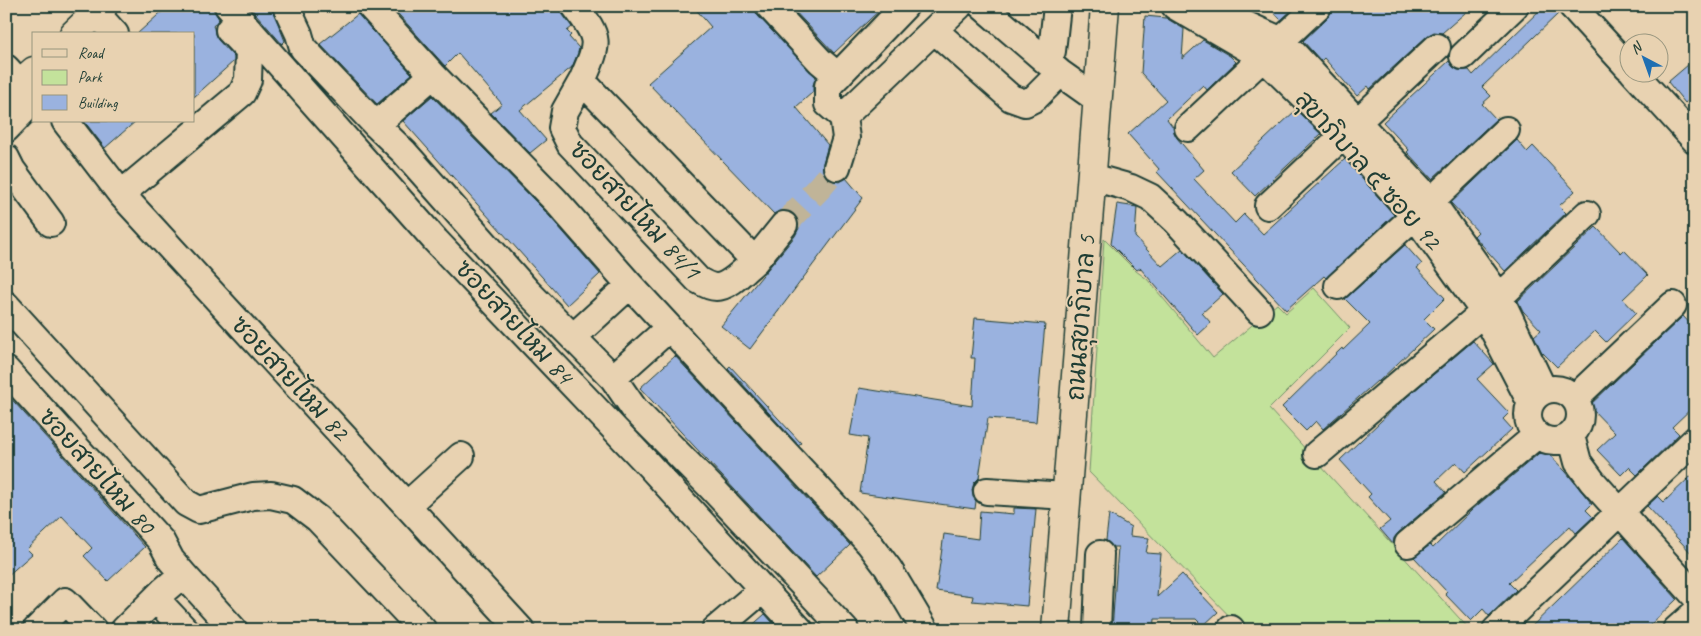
<svg xmlns="http://www.w3.org/2000/svg" width="1701" height="636" font-family="Caveat,'Playpen Sans Thai',sans-serif">
	<rect width="100%" height="100%" fill="#e8d2b1"/>
	<filter id="ink" filterUnits="userSpaceOnUse"><feTurbulence type="fractalNoise" baseFrequency=".02" numOctaves="2"/><feDisplacementMap in="SourceGraphic" scale="10" xChannelSelector="R" yChannelSelector="G"/><feConvolveMatrix kernelMatrix="1 2 1 2 8 2 1 2 1" color-interpolation-filters="sRGB"/></filter>
	<g filter="url(#ink)">
		<path fill="#c3e29b" stroke="#719068" d="M1104,239L1136,271L1147,279L1213,358L1277,304L1286,313L1314,288L1350,328L1269,409L1470,630H1243L1089,472Z"/>
		<path fill="#9ab2df" stroke="#1f3d34" d="M168,6H213V9L219,19L213,26L214,28L215,34L218,40L234,57V61L194,97V34H137Z
			M249,6H271L285,41L282,44Z
			M391,6H560L563,15L572,27L567,31L571,35L569,37L579,48L578,53L572,67L520,110L546,140L530,153L491,113L502,104L458,53L445,66Z
			M693,6H754L758,16L816,77L813,85V92L796,107L828,145L823,163V171L826,177L833,181L840,182L846,178L863,198L750,349L721,326L795,236L799,228L798,220L794,214L787,210L779,211L774,214L648,83L711,27Z
			M790,6H884L834,53Z
			M1268,6H1296L1281,20Z
			M1333,6H1473L1442,33L1434,32L1427,36L1370,89L1368,86L1357,96L1324,58L1321,61L1303,41L1328,17L1332,11Z
			M1544,6H1557L1559,13L1482,87L1491,96L1482,104L1496,119L1432,179L1407,152L1409,150L1383,122L1449,61L1453,67L1458,70H1469L1473,75Z
			M358,14L412,74L377,104L320,44Z
			M1145,16L1166,18L1184,29L1182,59L1203,40L1230,56L1236,62L1207,90L1203,85L1167,119L1173,127L1174,132L1177,138L1204,170L1194,179L1235,223L1244,214L1263,234L1345,159L1394,215L1326,278L1324,276L1286,310L1157,172L1159,169L1128,134L1166,100L1141,73Z
			M1695,59V95L1685,103L1668,82Z
			M432,96L544,210L600,274L567,305L403,121Z
			M1296,110L1321,134L1255,196L1231,171Z
			M84,121H136L105,148Z
			M1517,140L1527,152L1533,146L1575,191L1559,206L1566,213L1505,271L1474,236L1478,232L1451,203Z
			M1117,204L1137,207L1135,237L1162,266L1182,249L1223,294L1202,313L1211,323L1198,335L1140,268L1137,270L1111,244Z
			M1596,227L1621,253L1624,250L1648,275L1623,299L1636,313L1606,342L1595,331L1557,367L1541,351L1534,336L1541,330L1523,311L1518,301Z
			M1405,245L1422,264L1417,268L1445,298L1424,319L1434,329L1378,382L1377,381L1323,429L1316,421L1306,431L1282,407L1342,348L1343,350L1370,324L1345,299Z
			M1683,316L1695,329V405L1672,427L1679,434L1637,475L1629,467L1621,475L1597,450L1615,433L1589,406Z
			M975,318L1045,324L1036,422L988,418L979,478L974,483L972,490L973,497L976,501L975,509L860,493L868,438L850,435L859,388L972,406L975,358H971Z
			M1473,341L1494,364L1477,379L1509,413L1503,419L1512,429L1465,472L1456,462L1436,481L1446,492L1398,533L1394,538L1393,544L1380,529L1390,521L1368,497L1371,494L1340,460L1401,402Z
			M675,356L850,545L816,577L640,388Z
			M730,366L801,443L798,445L728,368Z
			M6,393L145,547L108,581L84,556L92,548L62,516L27,549L32,554L6,577Z
			M1544,449L1566,472L1592,504L1586,510L1593,517L1576,533L1570,526L1509,583L1516,590L1489,616L1483,609L1471,621L1445,594L1447,592L1414,557L1430,545L1433,548L1473,509Z
			M1695,472V557L1647,506L1658,496L1664,502Z
			M1014,508L1036,509L1027,606L972,601L973,596L936,591L944,534L978,539L980,511L1014,514Z
			M1109,514L1131,527L1130,536L1149,538L1146,553L1161,554L1157,597L1182,574L1218,612L1203,626L1196,619H1155L1154,630H1112L1118,547H1113L1106,540Z
			M1623,538L1677,599L1645,630H1528Z
			M765,614L779,630H747Z"/>
		<g fill="none" stroke-linecap="round" stroke-linejoin="round">
			<path stroke="#c0b498" stroke-width="26" stroke-dasharray="26 13" stroke-linecap="butt" d="M784,225L819,188L837,167"/>
			<g stroke="#1f3d34" stroke-width="30">
				<path id="minor" d="M228,6L436,241L645,461L800,630
					M286,6L299,34L303,48L376,125L404,152L528,292L613,378L635,410L710,486L845,630
					M370,6L433,75L555,200L630,285L869,543L888,568L925,630
					M575,6C601,40 599,42 582,81L755,261L784,225
					M769,6L820,61L838,76
					M905,6L828,86V104L843,117L959,6
					M982,6L1060,73L1098,100
					M1175,6L1264,58L1344,136L1415,216L1484,312L1531,403
					M1210,6L1218,12L1282,41L1431,201L1500,298L1544,391
					M1572,6L1628,67
					M96,13L115,34
					M934,30L1011,98L1025,103L1035,98L1060,73
					M1052,51L1057,6
					M1463,56L1515,6
					M6,68L20,83
					M1633,72L1695,140
					M582,81L565,111L562,128L570,144L698,280C703,283 710,287 716,287C730,287 745,269 755,261
					M65,121L121,194L521,630
					M376,125L433,75
					M1188,128L1318,6
					M6,129L34,100
					M6,158L12,170L51,223
					M837,167L846,138L843,117
					M1092,177L1131,188L1150,197L1176,221L1259,311
					M121,194L242,93L248,80L249,51L229,30
					M1268,206L1437,47
					M1338,286L1431,201L1506,130
					M6,305L186,503L199,510L253,496L271,495L293,500L318,519L423,630
					M573,337L630,285
					M6,370L161,541L171,560L183,574
					M613,378L669,328
					M1528 415a26 26 0 1 1 52 0a26 26 0 1 1-52 0Z
					M1575,398L1673,305
					M1571,436L1578,462L1592,481L1695,596
					M1317,454L1484,312L1587,214
					M987,491L1067,496
					M407,505L461,456
					M1408,544L1537,435
					M156,599L185,630
					M36,630L65,601L93,630
					M124,630L163,591L183,574L234,630
					M715,630L762,590
					M1097,630L1100,554
					M1231,630V629
					M1496,630L1695,440
					M1676,630L1695,613"/>
			</g>
			<g stroke="#1f3d34" stroke-width="31">
				<path id="major" d="M74,34L103,6
					M6,96L34,71
					M1056,630L1105,6"/>
			</g>
			<use href="#minor" stroke="#e8d2b1" stroke-width="26"/>
			<use href="#major" stroke="#e8d2b1" stroke-width="28"/>
		</g>
	</g>
	<g text-anchor="middle" dominant-baseline="central" stroke-width="4" stroke-linejoin="round" paint-order="stroke">
		<g font-size="25" fill="#1f3d34" stroke="#e8d2b1">
			<text transform="translate(1368 170) rotate(48)">สุขาภิบาล ๕ ซอย 92</text>
			<text transform="translate(635 210) rotate(47)">ซอยสายไหม 84/1</text>
			<text transform="translate(1081 318) rotate(-86)">ถนนสุขาภิบาล 5</text>
			<text transform="translate(514 322) rotate(47)">ซอยสายไหม 84</text>
			<text transform="translate(290 378) rotate(47)">ซอยสายไหม 82</text>
			<text transform="translate(97 471) rotate(48)">ซอยสายไหม 80</text>
		</g>
	</g>
	<rect width="1701" height="636" fill="none" stroke="#e8d2b1" stroke-width="25"/>
	<rect x="12" y="12" width="1676" height="611" fill="none" stroke="#1f3d34" stroke-width="2" filter="url(#ink)"/>
	<rect x="32" y="32" width="162" height="90" fill="#e8d2b1" stroke="#98967f"/>
	<rect x="42" y="49" width="25" height="8" fill="#e8d2b1" stroke="#98967f"/>
	<text x="78" y="58" font-size="15" fill="#1f3d34">Road</text>
	<rect x="42" y="70" width="25" height="15" fill="#c3e29b" stroke="#98967f"/>
	<text x="78" y="82" font-size="15" fill="#1f3d34">Park</text>
	<rect x="42" y="95" width="25" height="15" fill="#9ab2df" stroke="#98967f"/>
	<text x="78" y="108" font-size="15" fill="#1f3d34">Building</text>
	<g transform="translate(1644 58) rotate(319)"><circle r="24" fill="#e8d2b1" stroke="#98967f"/>
	<path d="M0-4L9 19L0 12L-9 19Z" fill="#1f6fb2"/>
	<text y="-8" font-size="14" font-weight="bold" text-anchor="middle" fill="#1f3d34">N</text>
	</g>
</svg>
